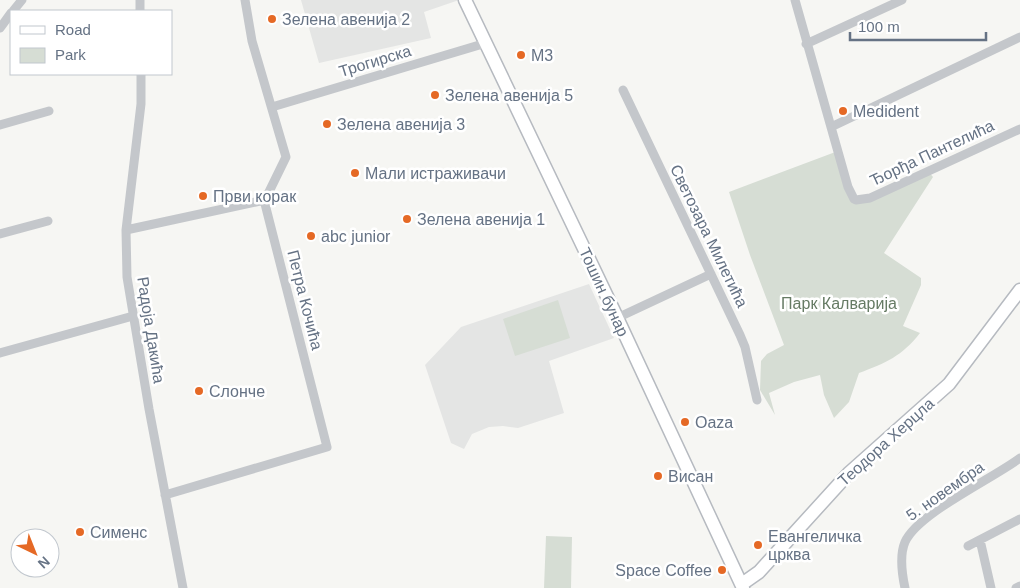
<svg xmlns="http://www.w3.org/2000/svg" width="1020" height="588" font-family="Arial,sans-serif">
	<rect width="100%" height="100%" fill="#f6f6f3"/>
	<path fill="#e4e5e4" d="M301,0H459L424,12L431,38L319,63Z
		M589,284L614,338L549,361L564,413L518,428L503,426L489,427L472,434L464,449L451,443L425,365L461,327Z"/>
	<path fill="#d6ddd4" d="M838,151L856,200L928,171L933,177L884,253L921,278V285L903,326L920,333C902,356 886,363 859,373L849,402L834,418L824,395L820,375L794,382L769,393L775,415L760,390L761,361L767,354L784,345L750,255L729,192Z
		M558,300L570,338L515,356L503,319Z
		M546,536L572,537L571,588H544Z"/>
	<g fill="none" stroke-linecap="round" stroke-linejoin="round">
		<g stroke="#b6bac0" stroke-width="15">
			<path id="secondary" d="M465,0L613,309L743,588
				M742,584L759,572L849,473L949,384L1020,290"/>
		</g>
		<path stroke="#c4c7cb" stroke-width="9" d="M140,0V11
			M795,0L848,187L854,199L856,200L870,198L1020,129
			M13,11L22,0
			M0,28L11,13
			M806,44L902,0
			M141,74V104L126,230L127,277L149,409L183,588
			M623,90L740,335L745,347L757,400
			M272,107L486,43
			M0,125L49,111
			M831,127L1020,37
			M126,230L265,200
			M0,234L48,221
			M617,318L711,274
			M0,353L133,316
			M165,495L327,447L265,204V200L286,157L252,41L245,0
			M980,540L991,588
			M968,546L1020,519
			M905,588C902,574 899,556 905,542C918,513 992,479 1020,458
			M1016,588L1020,586"/>
		<use href="#secondary" stroke="#fff" stroke-width="12"/>
	</g>
	<g fill="#e56925" stroke="#fff" stroke-width="2">
		<circle cx="272" cy="19" r="5"/>
		<circle cx="521" cy="55" r="5"/>
		<circle cx="435" cy="95" r="5"/>
		<circle cx="843" cy="111" r="5"/>
		<circle cx="327" cy="124" r="5"/>
		<circle cx="355" cy="173" r="5"/>
		<circle cx="203" cy="196" r="5"/>
		<circle cx="407" cy="219" r="5"/>
		<circle cx="311" cy="236" r="5"/>
		<circle cx="199" cy="391" r="5"/>
		<circle cx="685" cy="422" r="5"/>
		<circle cx="658" cy="476" r="5"/>
		<circle cx="80" cy="532" r="5"/>
		<circle cx="758" cy="545" r="5"/>
		<circle cx="722" cy="570" r="5"/>
	</g>
	<g text-anchor="middle" dominant-baseline="central" stroke-width="5" stroke-linejoin="round" paint-order="stroke">
		<g font-size="16" fill="#657284" stroke="#fff" text-anchor="start">
			<text x="282" y="19">Зелена авенија 2</text>
			<text x="531" y="55">М3</text>
			<text x="445" y="95">Зелена авенија 5</text>
			<text x="853" y="111">Medident</text>
			<text x="337" y="124">Зелена авенија 3</text>
			<text x="365" y="173">Мали истраживачи</text>
			<text x="213" y="196">Први корак</text>
			<text x="417" y="219">Зелена авенија 1</text>
			<text x="321" y="236">abc junior</text>
			<text x="209" y="391">Слонче</text>
			<text x="695" y="422">Oaza</text>
			<text x="668" y="476">Висан</text>
			<text x="90" y="532">Сименс</text>
			<text x="768" y="536">Евангеличка<tspan x="768" dy="18">црква</tspan></text>
			<text x="712" y="570" text-anchor="end">Space Coffee</text>
		</g>
		<g font-size="16" fill="#657284" stroke="#fff">
			<text transform="translate(375 61) rotate(-17)">Трогирска</text>
			<text transform="translate(932 153) rotate(-25)">Ђорђа Пантелића</text>
			<text transform="translate(709 236) rotate(64)">Светозара Милетића</text>
			<text transform="translate(604 292) rotate(65)">Тошин бунар</text>
			<text transform="translate(305 300) rotate(76)">Петра Кочића</text>
			<text transform="translate(151 330) rotate(81)">Радоја Дакића</text>
			<text transform="translate(886 442) rotate(-42)">Теодора Херцла</text>
			<text transform="translate(945 491) rotate(-35)">5. новембра</text>
		</g>
		<g font-size="16" fill="#667b64" stroke="#fff">
			<text x="839" y="303">Парк Калварија</text>
		</g>
	</g>
	<rect x="10" y="10" width="162" height="65" fill="#ffffff" stroke="#c1c7ce"/>
	<rect x="20" y="26" width="25" height="8" fill="#ffffff" stroke="#c1c7ce"/>
	<text x="55" y="35" font-size="15" fill="#657284">Road</text>
	<rect x="20" y="48" width="25" height="15" fill="#d6ddd4" stroke="#c1c7ce"/>
	<text x="55" y="60" font-size="15" fill="#657284">Park</text>
	<g transform="translate(35 553) rotate(137)"><circle r="24" fill="#ffffff" stroke="#c1c7ce"/>
	<path d="M0-4L9 19L0 12L-9 19Z" fill="#e56925"/>
	<text y="-8" font-size="14" font-weight="bold" text-anchor="middle" fill="#657284">N</text>
	</g>
	<path d="M850 32v8h136v-8" fill="none" stroke="#657284" stroke-width="2.5"/>
	<text x="858" y="32" font-size="15" fill="#657284" stroke="#ffffff" stroke-width="4" paint-order="stroke">100 m</text>
</svg>
